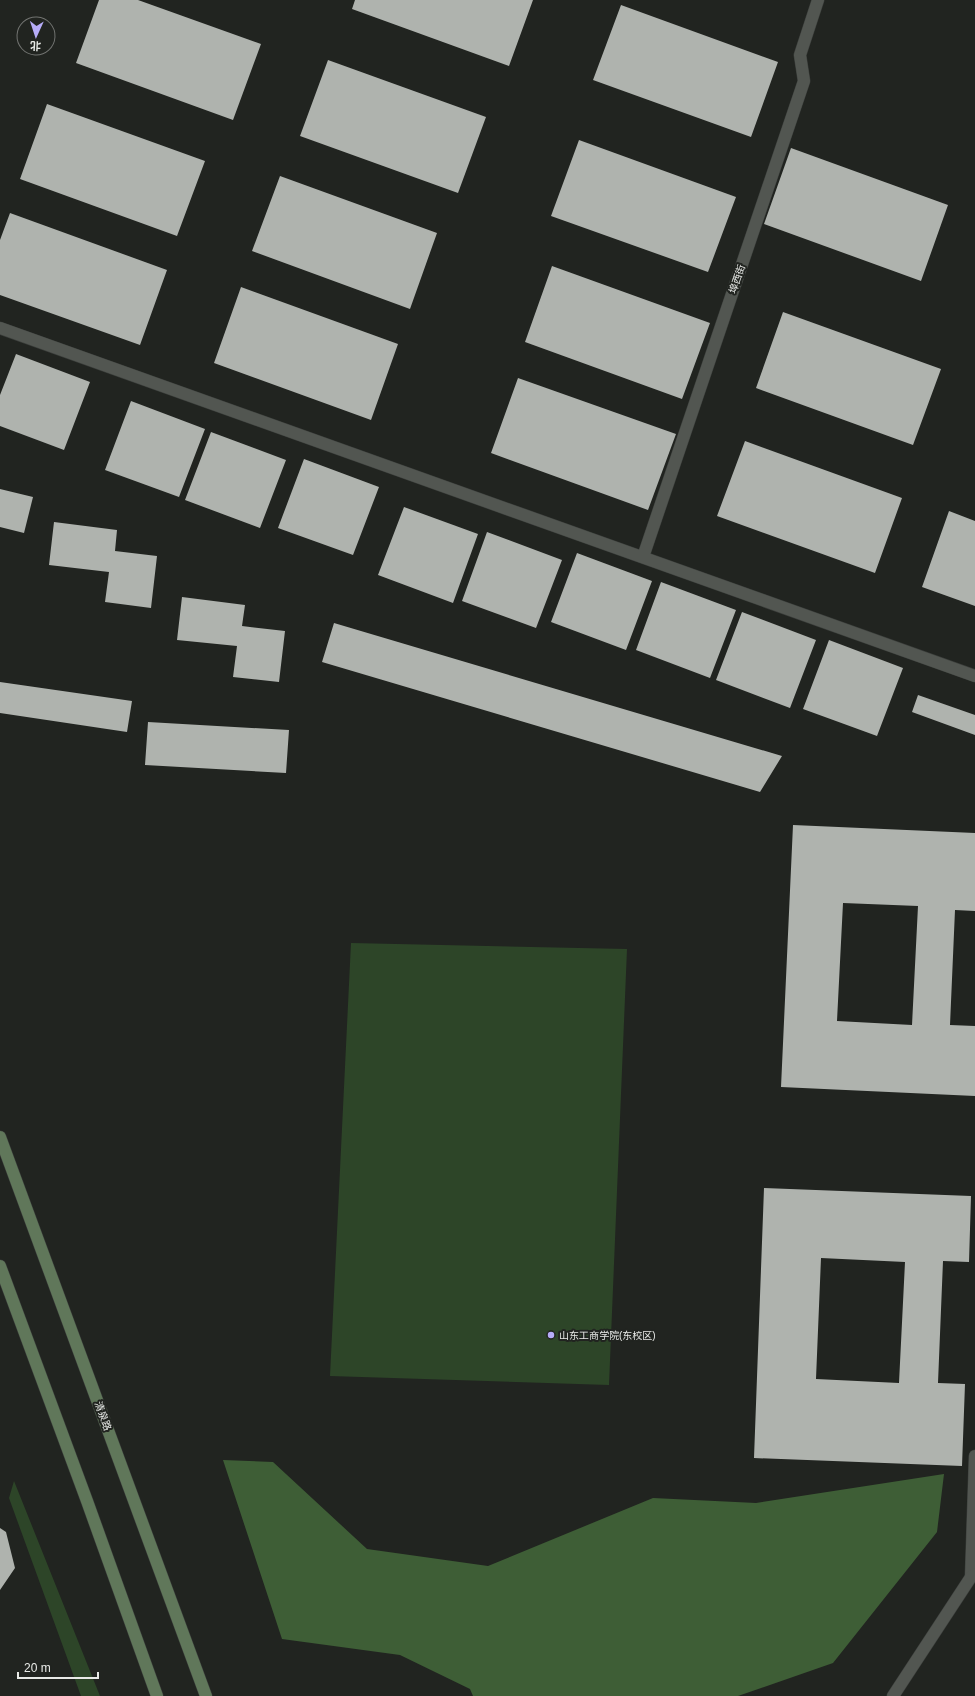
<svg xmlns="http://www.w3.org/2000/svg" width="975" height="1696" font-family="Helvetica,'Noto Sans SC',sans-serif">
	<rect width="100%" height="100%" fill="#212420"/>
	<path fill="#2d4528" d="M351,943L627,949L609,1385L330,1376Z
		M14,1481L100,1696H81L9,1498Z"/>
	<path fill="#3e5e36" d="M223,1460L273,1462L367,1549L488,1566L653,1498L756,1503L944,1474L937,1532L833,1663L738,1696H473L470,1689L400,1655L282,1639Z"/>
	<path fill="#afb3ae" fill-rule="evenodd" d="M99,0H138L261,44L233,120L76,63Z
		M355,0H533L509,66L352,9Z
		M621,5L778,62L751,137L593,80Z
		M328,60L486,117L458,193L300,136Z
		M47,104L205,161L177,236L20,179Z
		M579,140L736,197L708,272L551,216Z
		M791,148L948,205L921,281L764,224Z
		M280,176L437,233L410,309L252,251Z
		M10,213L167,270L140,345L0,295V240Z
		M552,266L710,323L682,399L525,342Z
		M241,287L398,344L371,420L214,363Z
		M783,312L941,369L913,445L756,388Z
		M16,354L90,382L64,450L0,426V395Z
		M518,378L676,434L648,510L491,453Z
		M131,401L205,429L179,497L105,470Z
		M211,432L286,460L260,528L185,500Z
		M745,441L902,498L875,573L717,516Z
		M304,459L379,487L353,555L278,528Z
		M0,489L33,497L24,533L0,527Z
		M404,507L478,534L453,603L378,575Z
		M949,511L975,521V606L922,587Z
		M54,522L117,530L115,551L157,556L151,608L105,602L109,572L49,565Z
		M487,532L562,560L536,628L462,601Z
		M577,553L652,581L626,650L551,622Z
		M661,582L736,610L710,678L636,650Z
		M182,597L245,605L242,626L285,631L279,682L233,677L237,646L177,640Z
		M742,612L816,640L790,708L716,680Z
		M334,623L782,756L760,792L322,662Z
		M829,640L903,668L877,736L803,709Z
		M0,682L132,701L127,732L0,713Z
		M918,695L975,715V735L912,712Z
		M148,722L289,730L286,773L145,765Z
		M793,825L975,833V911L955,910L950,1025L975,1026V1096L781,1087ZM843,903L918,906L912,1025L837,1021Z
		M764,1188L971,1196L969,1262L943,1261L938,1383L965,1384L962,1466L754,1458ZM821,1258L905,1262L899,1383L816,1379Z
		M0,1528L6,1532L15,1568L0,1590Z"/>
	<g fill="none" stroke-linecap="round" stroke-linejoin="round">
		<g stroke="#3b3e3b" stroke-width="13">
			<path id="lane" d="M971,1577L975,1456"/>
		</g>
		<g stroke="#3b3e3b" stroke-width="13">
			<path id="street" d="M0,328L975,676
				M643,557L804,81L800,55L818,0
				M893,1696L971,1577L975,1574"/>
		</g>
		<g stroke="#3b3e3b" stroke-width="13">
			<path id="secondary" d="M0,1137L206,1696
				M0,1266L87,1501L157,1696"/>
		</g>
		<use href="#lane" stroke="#525651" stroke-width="12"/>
		<use href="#street" stroke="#525651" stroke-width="12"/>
		<use href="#secondary" stroke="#60775a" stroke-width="12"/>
	</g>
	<circle fill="#b6acf8" stroke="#212420" stroke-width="1.5" cx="551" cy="1335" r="4"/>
	<g text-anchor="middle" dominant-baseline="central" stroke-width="4" stroke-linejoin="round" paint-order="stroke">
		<g font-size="10" fill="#e8eae7" stroke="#212420">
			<text transform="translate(737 279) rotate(-71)">埠西街</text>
			<text transform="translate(103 1416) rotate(70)">清泉路</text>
		</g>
		<g font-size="10" fill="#e8eae7" stroke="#212420" text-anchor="start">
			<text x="559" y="1335">山东工商学院(东校区)</text>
		</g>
	</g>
	<g transform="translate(36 36) rotate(183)"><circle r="19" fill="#212420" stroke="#717370"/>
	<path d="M0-3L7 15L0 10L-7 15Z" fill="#b6acf8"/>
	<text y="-6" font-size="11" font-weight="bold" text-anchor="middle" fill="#e8eae7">北</text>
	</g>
	<path d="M18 1672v6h80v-6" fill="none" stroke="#e8eae7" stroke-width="2"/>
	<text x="24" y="1672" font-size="12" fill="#e8eae7" stroke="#212420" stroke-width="3" paint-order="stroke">20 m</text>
</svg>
